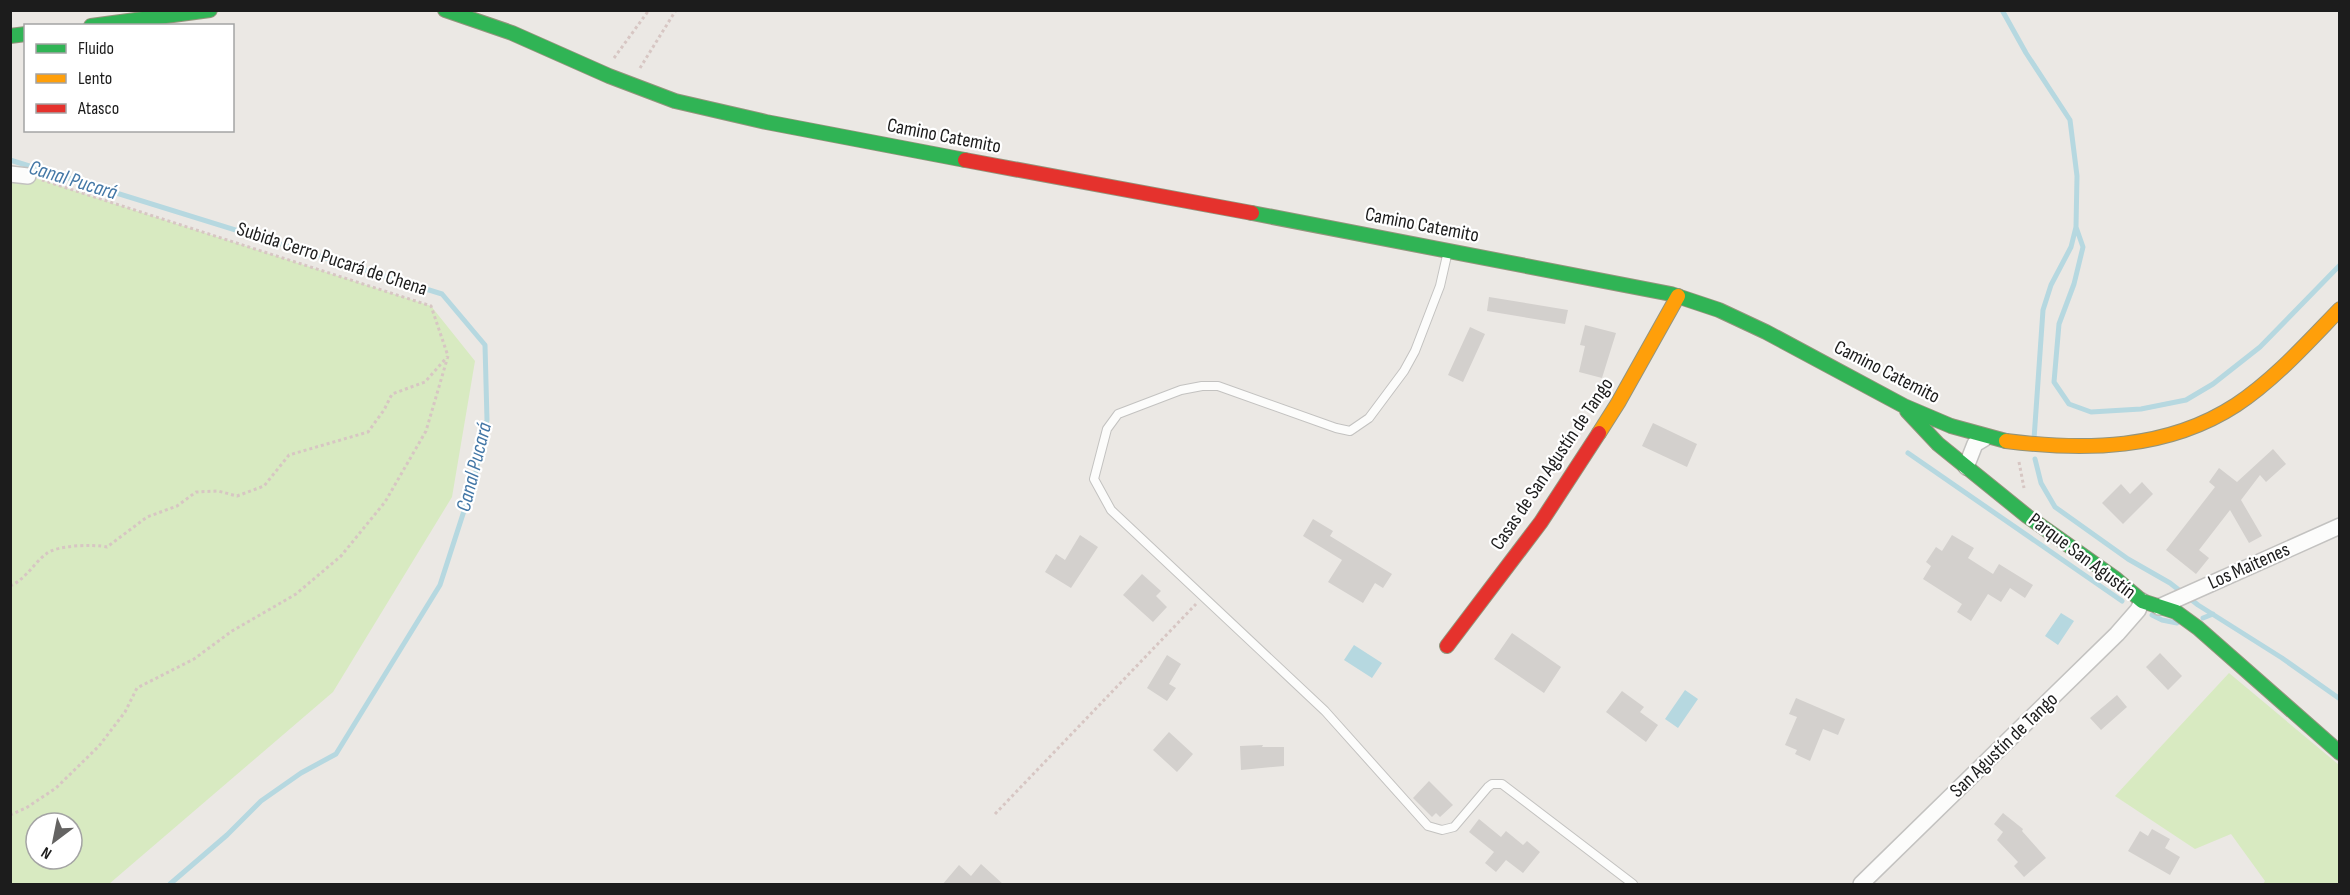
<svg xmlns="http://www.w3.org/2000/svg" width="2350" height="895" font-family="'Sofia Sans Condensed',sans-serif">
	<rect width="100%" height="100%" fill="#ebe8e4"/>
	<path fill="#d8eac1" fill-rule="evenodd" d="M11,174L28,176L431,306L475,361L452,497L333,692L109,884H11ZM36,823H72V859H36Z
		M2229,673L2339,765V884H2263L2265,881L2231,834L2195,849L2115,796Z"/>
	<path fill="#b6d8e0" d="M2061,613L2074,621L2058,645L2045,636Z
		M1354,645L1382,663L1372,678L1344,660Z
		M1685,690L1698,699L1678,728L1665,719Z"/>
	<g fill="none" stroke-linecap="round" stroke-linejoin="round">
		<path stroke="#b6d8e0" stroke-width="5" d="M2002,10L2026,53L2070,120L2077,176L2076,227L2071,247L2051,285L2043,310L2034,439
			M10,160L442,294L485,345L487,420L474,480L440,585L336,754L301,773L261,801L227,835L170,884
			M2076,227L2083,247L2074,284L2059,324L2054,382L2069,404L2091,412L2141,409L2186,400L2213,384L2260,347L2340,265
			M1908,453L2122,601
			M2035,459L2041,483L2055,507L2128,559L2170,583L2198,605L2282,658L2340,699
			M2152,615L2162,620L2177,623
			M2203,618L2213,614"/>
	</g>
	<path fill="#d3d0cd" d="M1489,297L1568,310L1565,324L1487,311Z
		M1585,325L1616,333L1602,378L1579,372L1585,346L1580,345Z
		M1470,327L1485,334L1463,382L1448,375Z
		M1653,423L1697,444L1687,467L1642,446Z
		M2273,449L2286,464L2266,482L2260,475L2241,500L2262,536L2249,543L2230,510L2199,550L2209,558L2196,574L2166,550L2215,487L2209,482L2219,468L2237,482Z
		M2142,482L2153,494L2123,524L2102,503L2121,484L2130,494Z
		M1313,519L1333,531L1330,536L1392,574L1383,588L1375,583L1363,603L1328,582L1342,560L1303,536Z
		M1080,535L1098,547L1071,588L1045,572L1056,554L1065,560Z
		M1952,535L1974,548L1968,558L1993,574L1999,564L2033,585L2025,598L2010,588L2001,602L1988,594L1971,621L1957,612L1962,604L1923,579L1931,566L1926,562L1936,547L1942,551Z
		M1142,574L1161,591L1156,596L1167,607L1153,622L1123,595Z
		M1512,633L1561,667L1544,693L1494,659Z
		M2160,653L2182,676L2168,690L2146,667Z
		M1167,655L1181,664L1169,684L1176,688L1167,701L1147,688Z
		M1622,691L1644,707L1640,712L1658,725L1646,742L1606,712Z
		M2117,695L2127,707L2101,730L2090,718Z
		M1796,698L1845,719L1838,735L1823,729L1810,761L1795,754L1797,750L1785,745L1797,717L1789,714Z
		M1169,732L1193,754L1177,772L1153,750Z
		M1263,745L1262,747H1284V766L1241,770L1240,746Z
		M1429,781L1453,805L1440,817L1436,813L1432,817L1413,798Z
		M2003,813L2023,829L2022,831L2046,858L2024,877L2014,866L2018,862L1997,840L2003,832L1994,824Z
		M1479,819L1501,837L1506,831L1523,845L1527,841L1540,852L1523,873L1506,860L1496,872L1485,863L1494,852L1469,832Z
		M2152,829L2170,839L2165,848L2180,857L2170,875L2128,851L2140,831L2148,836Z
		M981,864L1004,885H942L959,865L971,876Z"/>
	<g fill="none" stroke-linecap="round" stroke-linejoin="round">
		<g stroke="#c3c2c0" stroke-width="10">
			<path id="lane" d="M1448,251L1440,286L1415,351L1404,371L1369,418L1350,431L1336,428L1218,386H1202L1181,390L1118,414L1107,429L1094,479L1111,510L1325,711L1428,826L1442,830L1454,827L1488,787L1492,784H1502L1633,884"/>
		</g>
		<g stroke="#c3c2c0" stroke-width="18">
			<path id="street" d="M10,174L28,176
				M1966,467L1975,444L1985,438
				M2159,607L2340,526
				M1861,884L2117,634L2138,610L2142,601"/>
		</g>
		<g stroke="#93947c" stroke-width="16">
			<path id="fast" d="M445,10L512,33L609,76L675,101L766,122L965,160
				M91,26L210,10
				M10,36L26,34
				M1252,213L1671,294L1719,310L1766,332L1904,406L1951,426L2006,441
				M1907,411L1938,444L2027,516L2116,579L2142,601L2176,612L2198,628L2340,753"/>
		</g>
		<g stroke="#93947c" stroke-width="16">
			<path id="slow" d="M1599,433L1618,403L1678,296
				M2006,441C2084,451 2167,450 2236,405C2275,379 2307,343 2340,309"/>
		</g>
		<g stroke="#93947c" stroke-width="16">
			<path id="jam" d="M965,160L1252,213
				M1447,646L1541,522L1599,433"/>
		</g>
		<path stroke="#d7c6c3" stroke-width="3" stroke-dasharray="3 3" stroke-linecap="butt" d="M614,58L649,10
			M640,68L676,10
			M2019,462L2024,488
			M10,586C26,579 33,564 46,554C56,545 94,544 107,547L147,517L177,506L196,492L218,491L237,496L264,486L289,455L368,432L384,410L392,394L425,382L447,357
			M995,814L1196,604
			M10,815L26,808L56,788L99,746L125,712L137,688L194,659L232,631L296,594L341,556L385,502L426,431L448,356L431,306L42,180"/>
		<use href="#lane" stroke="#fcfcfb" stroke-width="8"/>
		<use href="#street" stroke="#fcfcfb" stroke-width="15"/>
		<use href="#fast" stroke="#30b455" stroke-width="14"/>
		<use href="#slow" stroke="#ff9f0a" stroke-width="14"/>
		<use href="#jam" stroke="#e5322d" stroke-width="14"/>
	</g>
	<g text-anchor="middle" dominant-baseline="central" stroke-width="4.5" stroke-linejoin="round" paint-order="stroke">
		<g font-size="20" fill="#1c1c1c" stroke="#fff">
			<text transform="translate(944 136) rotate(11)">Camino Catemito</text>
			<text transform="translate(1422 225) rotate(11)">Camino Catemito</text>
			<text transform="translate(332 259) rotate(18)">Subida Cerro Pucará de Chena</text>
			<text transform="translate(1887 372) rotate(27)">Camino Catemito</text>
			<text transform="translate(1552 464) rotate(-56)">Casas de San Agustín de Tango</text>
			<text transform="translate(2082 556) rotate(37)">Parque San Agustín</text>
			<text transform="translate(2249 566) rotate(-24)">Los Maitenes</text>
			<text transform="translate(2004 745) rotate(-44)">San Agustín de Tango</text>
		</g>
		<g font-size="21" font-style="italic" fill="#4377a6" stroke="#fff">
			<text transform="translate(73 180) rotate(17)">Canal Pucará</text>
			<text transform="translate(474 467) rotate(-76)">Canal Pucará</text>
		</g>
	</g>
	<rect width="2350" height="895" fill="none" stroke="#1c1c1c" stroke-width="24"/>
	<rect x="24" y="24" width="210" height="108" fill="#ffffff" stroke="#a4a4a4" stroke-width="1.5"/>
	<rect x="36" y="44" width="30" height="9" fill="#30b455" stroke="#a4a4a4" stroke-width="1.5"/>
	<text x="78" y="54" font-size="18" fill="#1c1c1c">Fluido</text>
	<rect x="36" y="74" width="30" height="9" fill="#ff9f0a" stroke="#a4a4a4" stroke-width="1.5"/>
	<text x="78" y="84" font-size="18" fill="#1c1c1c">Lento</text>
	<rect x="36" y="104" width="30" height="9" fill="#e5322d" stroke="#a4a4a4" stroke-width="1.5"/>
	<text x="78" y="114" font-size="18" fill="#1c1c1c">Atasco</text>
	<g transform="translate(54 841) rotate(212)"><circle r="28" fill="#ffffff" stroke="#a4a4a4" stroke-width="1.5"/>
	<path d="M0-4.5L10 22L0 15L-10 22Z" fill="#646362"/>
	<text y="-9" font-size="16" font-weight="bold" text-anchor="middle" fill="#1c1c1c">N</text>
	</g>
</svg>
